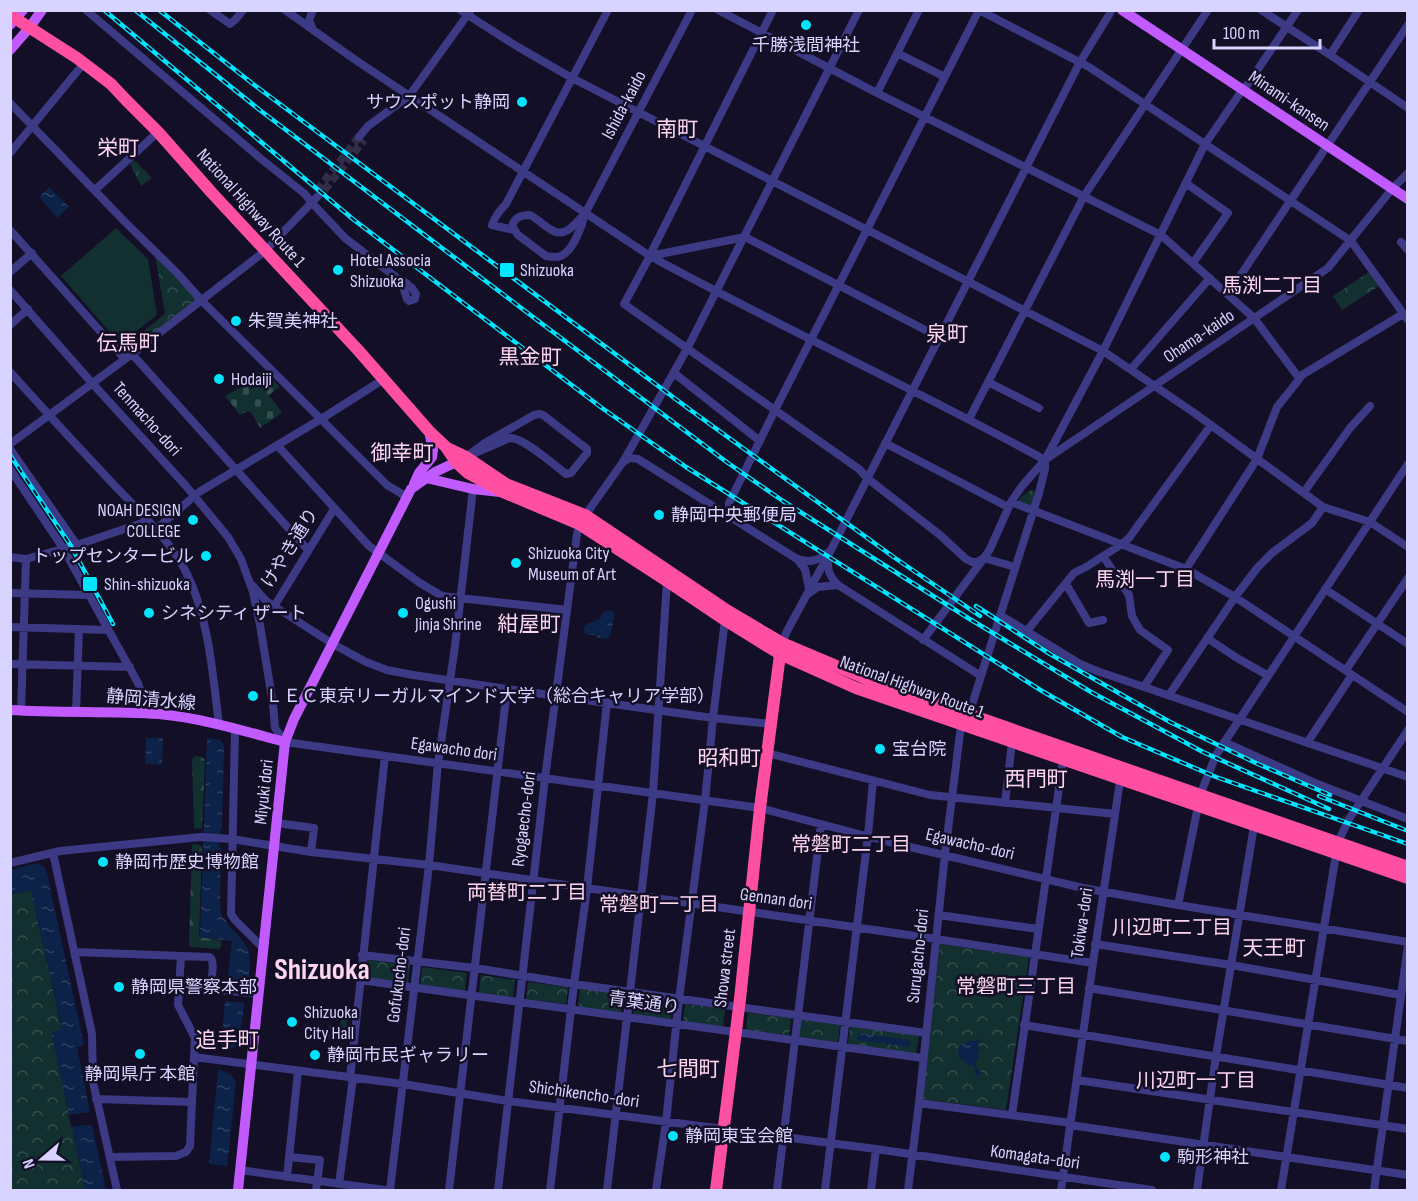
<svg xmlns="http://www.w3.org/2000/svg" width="1418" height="1201" font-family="'Sofia Sans Condensed','Noto Sans JP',sans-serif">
	<defs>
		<pattern id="grass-tufts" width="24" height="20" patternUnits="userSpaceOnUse" patternTransform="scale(1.5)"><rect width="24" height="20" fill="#12302f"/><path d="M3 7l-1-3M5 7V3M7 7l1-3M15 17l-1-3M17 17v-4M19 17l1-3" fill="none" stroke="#344d4e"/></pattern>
		<pattern id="forest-firs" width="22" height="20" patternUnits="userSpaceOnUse" patternTransform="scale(1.5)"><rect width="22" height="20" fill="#12302f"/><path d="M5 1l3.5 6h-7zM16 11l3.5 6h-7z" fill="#344d4e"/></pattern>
		<pattern id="cemetery-stones" width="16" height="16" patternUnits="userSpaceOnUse" patternTransform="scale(1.5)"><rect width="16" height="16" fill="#12302f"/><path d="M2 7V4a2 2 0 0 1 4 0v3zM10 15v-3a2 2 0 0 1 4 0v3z" fill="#344d4e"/></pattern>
		<pattern id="park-crowns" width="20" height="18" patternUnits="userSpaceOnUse" patternTransform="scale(1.5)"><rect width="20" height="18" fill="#12302f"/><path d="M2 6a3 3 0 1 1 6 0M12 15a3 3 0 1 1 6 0" fill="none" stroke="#344d4e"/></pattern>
		<pattern id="water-ripples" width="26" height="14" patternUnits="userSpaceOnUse" patternTransform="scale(1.5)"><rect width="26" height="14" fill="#0c2248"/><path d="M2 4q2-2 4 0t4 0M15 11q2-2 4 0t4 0" fill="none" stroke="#2f4163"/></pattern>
	</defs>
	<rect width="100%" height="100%" fill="#130f26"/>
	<path fill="url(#grass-tufts)" d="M134,160L152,178L141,186L130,164Z"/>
	<path fill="url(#forest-firs)" d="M195,756L202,757L205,760L202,828L195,829L194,827L192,759Z
		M194,844L200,845L202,847L199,937L220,940C222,943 222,946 219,949L190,947L189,945L192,846Z
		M341,1015L348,1016L346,1034H339L338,1039L313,1037L314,1028L328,1029L329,1025L340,1026Z"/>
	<path fill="url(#cemetery-stones)" d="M264,370L280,387L269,395L282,413L260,428L251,412L247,411L240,415L225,396L249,383L247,379Z"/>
	<path fill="url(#park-crowns)" d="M155,255L202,301L126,355L121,349L165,314Z
		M1369,272L1379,286L1342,310L1333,296Z
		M1031,490H1034L1036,494L1032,509L1017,503L1020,498Z
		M31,890L62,1030L52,1032L69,1115L72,1114L75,1126L72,1128L85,1190H11V894Z
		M940,944L1029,957L1006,1110L922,1099Z
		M367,960L410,965L408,983L365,978Z
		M422,967L467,973L465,991L420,986Z
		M481,975L515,980L513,997L479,993Z
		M528,982L568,987L566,1004L526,999Z
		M580,988L624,993L621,1013L578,1008Z
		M635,996L673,1001L671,1019L633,1014Z
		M685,1004L725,1009L723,1027L683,1022Z
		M748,1013L791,1018L789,1035L746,1030Z
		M801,1019L840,1024L838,1042L799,1037Z
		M850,1026L919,1036L916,1054L848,1044Z"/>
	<path fill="#12302f" d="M116,228L148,259L157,315L120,344L61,276Z"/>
	<path fill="url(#water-ripples)" d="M49,187L69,207L57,218L39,197Z
		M604,611H613L615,615L610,637L607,639L599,638L594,635L585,634C581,625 587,623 594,622L596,620L600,619Z
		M146,738H163L162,765L145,764Z
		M207,738L220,740L224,745L222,829L220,830L219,847L221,848L220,905L222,918L225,919C229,928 237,933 243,941C254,954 249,972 247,988L227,985L232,941L200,937Z
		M37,863L46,869L84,1045L77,1047L90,1112L86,1113L88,1125H92L106,1190H85L72,1127L75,1126L72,1115H69L51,1032L62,1029L31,890L11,894L10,870Z
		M225,1001L244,1003L240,1041L239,1045L230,1049L221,1048Z
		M858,1033L910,1040L909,1047L857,1040Z
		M979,1038L980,1039L978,1045H975H978L980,1049L978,1054L979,1058L976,1061V1068L983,1073L978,1076H976L974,1070L975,1068L974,1066C971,1065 967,1064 964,1062C950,1053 962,1039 976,1041Z
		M218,1070C227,1072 233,1074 236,1083L227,1166L209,1164Z"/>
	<path fill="#130f26" d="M91,1112V1115H89L92,1124L70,1127L71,1124L68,1115Z"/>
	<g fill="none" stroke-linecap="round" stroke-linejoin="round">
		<path stroke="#312d47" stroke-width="8" stroke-dasharray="8 4" stroke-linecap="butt" d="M359,137L319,188L317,197L323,192L364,140"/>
		<path stroke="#3d3a85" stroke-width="8" d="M86,10L260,158L305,194L312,203L345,238L397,278L406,283L412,288L416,294L415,299L409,301L407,299L403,286L397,278
			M210,10L230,24L235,20L243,10
			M285,10L354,59L650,256L745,237L939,337
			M460,10L518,47L572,78L1103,351L1193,412L1323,507L1370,522L1408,547
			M718,10L877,93L1161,235L1254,318L1299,378
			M979,10L1089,67L1351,241L1408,320
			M1261,10L1330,55L1408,108
			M313,30L309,20L313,10
			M897,53L945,77
			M1330,55L1359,10
			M877,93L919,10
			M10,103L125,222L177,273L202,301L387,485L407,497
			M359,137L368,126L409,96L471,10
			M10,153L84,63
			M1187,184L1228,213L1193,263
			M95,190L158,132
			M585,214C579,219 574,226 568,230C554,239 542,221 530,215C521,215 515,217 512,226L518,235L546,256C551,257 556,258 561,256C573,251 582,226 585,214L692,10
			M10,230L125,359
			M514,230L492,225C495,216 499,211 506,204L608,10
			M1401,242L1408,250
			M650,255L773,10
			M10,272L32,253
			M10,290L92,383L186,486L228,537L241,559L253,592L260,625L273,704L275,728L285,742L760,808L889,842L1083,888L1178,905L1408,942
			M1228,294L1408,25
			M10,325L28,309
			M132,354L308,550
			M1131,369L1210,278
			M10,372C45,411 80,449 115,486C141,513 171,541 187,574C209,618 213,677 219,725
			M674,373L760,441
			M988,382L1039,408
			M539,414L543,415L587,449V453L571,473L566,474C554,465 523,437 510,438L466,457L485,443L534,415Z
			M969,419L1084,196L1208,10
			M885,443L1008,507
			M10,444L132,354L265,251L317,197
			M277,445L369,546L420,583L442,596L567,610
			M10,449L77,545
			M1045,460C915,389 780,327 650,256L624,304L859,469L867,478L940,535L966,559L972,562H977L984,558L990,549L1011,502L1022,486L1045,460L1328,268L1392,189L1408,173
			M623,462L687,349L859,10
			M10,469L63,548L138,683L140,689L139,714
			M1304,492L1350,428L1370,406
			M1011,502L1186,569L1235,597L1408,712
			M732,517L729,512V503L775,410L979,10
			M155,530L199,492L321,419L384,379
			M828,556C827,569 829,576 838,585L981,676L972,705L962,724L960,733L945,854L919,1103L908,1190
			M1103,556L1129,595L1132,616L1140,630L1168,650L1144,687
			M10,557L26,559L77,545L148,521
			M798,559C810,563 817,561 827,553
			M1186,569L1257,459L1277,407L1297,382L1302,375L1403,314
			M1066,584L1089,623L1103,620
			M253,586L266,601L333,644L366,662L387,670L413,675L507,689L713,718L771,724
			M1325,589L1408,644
			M10,593L89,595
			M808,594L818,587L838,585
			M275,605L334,509
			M1000,615L1080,664L1097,671L1408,777
			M10,627L108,630
			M1026,632L1074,573L1086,567L1122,544L1129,538L1211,425
			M1207,638L1237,658L1267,675
			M923,640L984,558L1015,567
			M782,643L787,631L832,548L1080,62L1112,10
			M10,664L130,667
			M1346,670L1408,578
			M981,676L1039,493L1045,469V460L1103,351L1205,144L1243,89L1248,84L1298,10
			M1169,695L1235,597L1258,567L1272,553L1312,523L1323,507
			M21,711L26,559
			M76,712L79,629
			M235,729L231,914L235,920L264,949
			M1224,742L1315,783L1408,819
			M1307,743L1352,675
			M767,753L930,795L1115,814
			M1200,795L1216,755L1408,464
			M1005,803L1012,742
			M277,823L314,828L311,852
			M53,853L92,1034L93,1082L117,1190
			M10,863L60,851L201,837L232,839L311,852L429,865L936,939L1093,963
			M1178,905L1198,806
			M939,915L1038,929
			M1095,944L1231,965L1401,995
			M75,952L209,957L211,958C216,967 209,978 213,988L220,990L259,994
			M362,955L475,968L574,984L926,1033
			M181,956L178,1005L195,1038L194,1057
			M360,980L923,1058
			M1089,988L1408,1041
			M1024,1025L1408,1088
			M350,1078L385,756
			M1077,1080L1408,1129
			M96,1099L192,1102
			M919,1103L1071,1123
			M1012,1115L1063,760
			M1070,1125L1408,1175
			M110,1157L176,1156L186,1152L190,1146L194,1057L403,1084L508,1101L876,1149L1152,1190
			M289,1157L320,1160L316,1190
			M240,1170L385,1190
			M287,1177L298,1071
			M339,1184L353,1078
			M390,1190L429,865L438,763L455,646L473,489
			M449,1190L507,689
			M498,1190L545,778L577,534L579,524L623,462L630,458L638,459L797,559L805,569L809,589
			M550,1190L574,984L587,889L607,702
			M607,1190L653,793L667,581
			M656,1190L666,1122L679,999L705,801L713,718L725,620
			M777,1190L821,824
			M825,1190L868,835L873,781
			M871,1190L876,1149
			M1061,1190L1093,963L1121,774
			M1197,1190L1216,1056L1254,826
			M1281,1190L1338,842L1349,819L1408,730
			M1374,1190L1408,945"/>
		<path stroke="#c25bff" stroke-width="10" d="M1122,10L1408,199
			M10,25L23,10
			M10,50L30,27L42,10
			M426,478L473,489L500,492
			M414,484L419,473L432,457L433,450L429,431
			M10,710C60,713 109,711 159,714C202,718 244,731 285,742
			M238,1190L285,742L294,719L411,489L435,472L463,459"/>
		<path stroke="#ff4fa3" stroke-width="12" d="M10,15L77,58L111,84L126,100L158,132L212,193L358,350L429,431L446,447L456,462L468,473L503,492L579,524L667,581L725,620L780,654L856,688L1408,878
			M447,448L466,457L506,484L585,515L728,611L782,643L867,679L1408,867
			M716,1190L740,999L760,808L781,647"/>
		<g stroke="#00e5ff" stroke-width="4.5">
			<path id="rail" d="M104,10L354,220L602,408L686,467L1042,691L1122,737L1216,777L1408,844
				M135,10L261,111L541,323L728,463L783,501L968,618L1091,692L1203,752L1329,809
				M159,10L253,84L689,409L895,558L980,616
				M10,455L71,546L113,624
				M976,606L1050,654L1170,722L1258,764L1330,795
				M1319,796L1408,831"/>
		</g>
		<use href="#rail" stroke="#130f26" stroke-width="2" stroke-dasharray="7" stroke-linecap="butt"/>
	</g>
	<g fill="#00e5ff" stroke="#130f26" stroke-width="2">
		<circle cx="806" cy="25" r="6"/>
		<circle cx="522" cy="102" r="6"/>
		<circle cx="338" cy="270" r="6"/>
		<rect x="499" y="262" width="16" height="16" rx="3"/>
		<circle cx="236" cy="321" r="6"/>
		<circle cx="219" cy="379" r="6"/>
		<circle cx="659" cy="515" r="6"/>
		<circle cx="193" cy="520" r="6"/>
		<circle cx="206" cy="556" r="6"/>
		<circle cx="516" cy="563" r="6"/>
		<rect x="82" y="576" width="16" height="16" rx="3"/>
		<circle cx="149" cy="613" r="6"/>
		<circle cx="403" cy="613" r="6"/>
		<circle cx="253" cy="696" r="6"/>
		<circle cx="880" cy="749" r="6"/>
		<circle cx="103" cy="862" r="6"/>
		<circle cx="119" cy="987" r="6"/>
		<circle cx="292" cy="1022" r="6"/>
		<circle cx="140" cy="1054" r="6"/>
		<circle cx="315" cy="1055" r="6"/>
		<circle cx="673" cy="1136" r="6"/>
		<circle cx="1165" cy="1157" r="6"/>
	</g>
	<g text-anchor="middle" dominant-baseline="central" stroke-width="5" stroke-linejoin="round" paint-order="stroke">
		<g font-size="18" fill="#d9d4ff" stroke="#130f26" text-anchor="start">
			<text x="806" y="45" text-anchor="middle">千勝浅間神社</text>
			<text x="510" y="102" text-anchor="end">サウスポット静岡</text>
			<text x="350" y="260">Hotel Associa<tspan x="350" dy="21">Shizuoka</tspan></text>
			<text x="520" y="270">Shizuoka</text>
			<text x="248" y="321">朱賀美神社</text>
			<text x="231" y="379">Hodaiji</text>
			<text x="181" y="510" text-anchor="end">NOAH DESIGN<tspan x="181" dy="21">COLLEGE</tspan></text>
			<text x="671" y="515">静岡中央郵便局</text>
			<text x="528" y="553">Shizuoka City<tspan x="528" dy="21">Museum of Art</tspan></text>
			<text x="194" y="556" text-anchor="end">トップセンタービル</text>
			<text x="104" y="584">Shin-shizuoka</text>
			<text x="415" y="603">Ogushi<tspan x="415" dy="21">Jinja Shrine</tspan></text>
			<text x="161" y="613">シネシティ ザート</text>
			<text x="265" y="696">ＬＥＣ東京リーガルマインド大学（総合キャリア学部）</text>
			<text x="892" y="749">宝台院</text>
			<text x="115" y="862">静岡市歴史博物館</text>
			<text x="131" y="987">静岡県警察本部</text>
			<text x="304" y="1012">Shizuoka<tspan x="304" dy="21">City Hall</tspan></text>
			<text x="327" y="1055">静岡市民ギャラリー</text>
			<text x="140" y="1074" text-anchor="middle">静岡県庁 本館</text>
			<text x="685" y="1136">静岡東宝会館</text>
			<text x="1177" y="1157">駒形神社</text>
		</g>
		<g font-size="18" fill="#d9d4ff" stroke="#130f26">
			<text transform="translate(1289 101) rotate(34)">Minami-kansen</text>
			<text transform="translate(624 105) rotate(-62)">Ishida-kaido</text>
			<text transform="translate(251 208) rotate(48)">National Highway Route 1</text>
			<text transform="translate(1199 336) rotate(-34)">Ohama-kaido</text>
			<text transform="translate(147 419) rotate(48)">Tenmacho-dori</text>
			<text transform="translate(290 548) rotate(-58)">けやき通り</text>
			<text transform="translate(912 687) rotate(20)">National Highway Route 1</text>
			<text transform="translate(151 700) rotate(5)">静岡清水線</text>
			<text transform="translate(454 749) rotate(8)">Egawacho dori</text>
			<text transform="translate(264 792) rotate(-84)">Miyuki dori</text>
			<text transform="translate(524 819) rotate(-83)">Ryogaecho-dori</text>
			<text transform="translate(970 844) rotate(13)">Egawacho-dori</text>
			<text transform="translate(776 899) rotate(8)">Gennan dori</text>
			<text transform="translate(1082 923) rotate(-82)">Tokiwa-dori</text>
			<text transform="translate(918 956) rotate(-84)">Surugacho-dori</text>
			<text transform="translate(725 968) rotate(-83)">Showa street</text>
			<text transform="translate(399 975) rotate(-83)">Gofukucho-dori</text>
			<text transform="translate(644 1003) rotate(8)">青葉通り</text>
			<text transform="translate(584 1094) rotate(8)">Shichikencho-dori</text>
			<text transform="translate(1035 1157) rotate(8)">Komagata-dori</text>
		</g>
		<g font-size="20" fill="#ffd6f0" stroke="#130f26">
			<text x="1272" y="286">馬渕二丁目</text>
			<text x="1145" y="580">馬渕一丁目</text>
			<text x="851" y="845">常磐町二丁目</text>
			<text x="527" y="893">両替町二丁目</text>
			<text x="659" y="905">常磐町一丁目</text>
			<text x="1172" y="928">川辺町二丁目</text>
			<text x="1016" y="987">常磐町三丁目</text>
			<text x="1196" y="1081">川辺町一丁目</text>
		</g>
		<g font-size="21" fill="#ffd6f0" stroke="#130f26">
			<text x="677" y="129">南町</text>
			<text x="118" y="148">栄町</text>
			<text x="947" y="334">泉町</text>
			<text x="128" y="343">伝馬町</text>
			<text x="530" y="357">黒金町</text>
			<text x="402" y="453">御幸町</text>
			<text x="529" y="624">紺屋町</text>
			<text x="729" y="758">昭和町</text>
			<text x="1036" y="779">西門町</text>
			<text x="1274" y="948">天王町</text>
			<text x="227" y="1040">追手町</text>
			<text x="688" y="1069">七間町</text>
		</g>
		<g font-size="30" font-weight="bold" fill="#ffd6f0" stroke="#130f26">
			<text x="322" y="970">Shizuoka</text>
		</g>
	</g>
	<rect width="1418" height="1201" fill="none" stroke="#d9d4ff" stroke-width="24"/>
	<g transform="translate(42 1159) rotate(250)" stroke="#130f26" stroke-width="4.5" paint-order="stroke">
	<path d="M0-4.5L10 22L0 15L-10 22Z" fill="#d9d4ff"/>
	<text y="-9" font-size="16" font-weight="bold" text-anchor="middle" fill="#d9d4ff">N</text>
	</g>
	<path d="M1214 39v9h106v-9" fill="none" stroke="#d9d4ff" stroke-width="3"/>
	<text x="1223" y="39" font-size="18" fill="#d9d4ff" stroke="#130f26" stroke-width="4.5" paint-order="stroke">100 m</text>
</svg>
